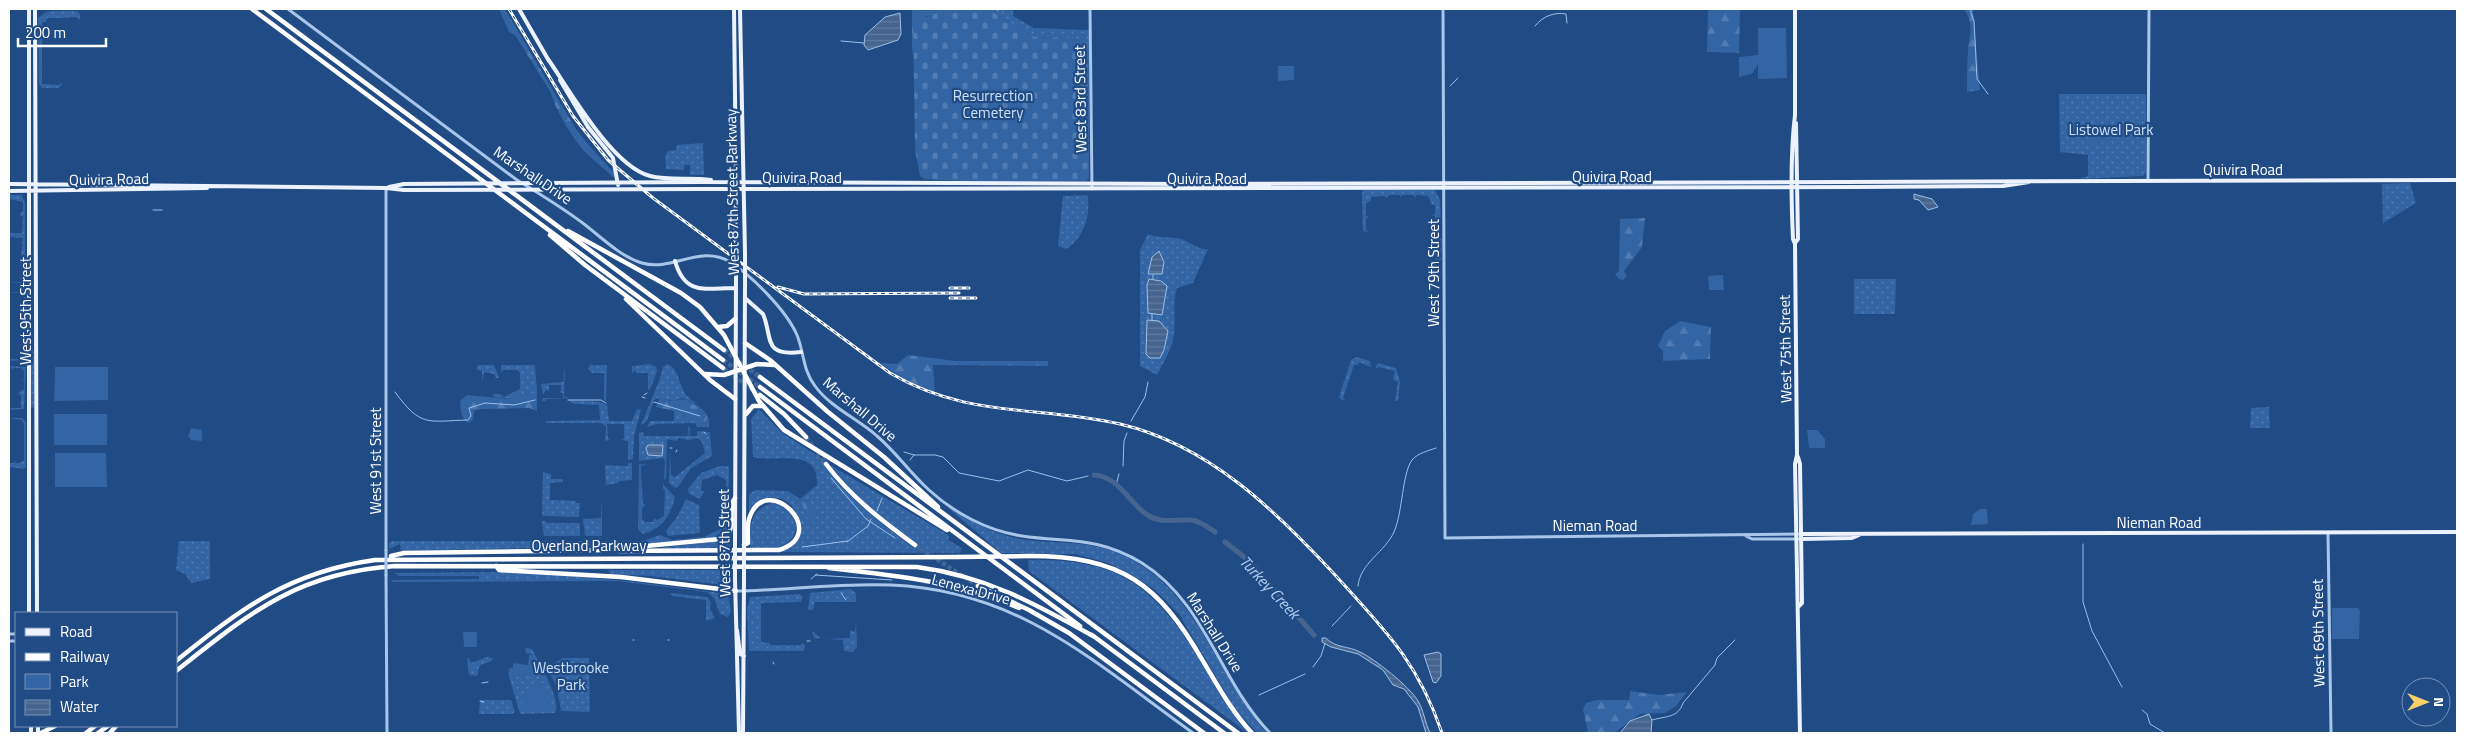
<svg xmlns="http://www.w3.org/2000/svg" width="2466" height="742" font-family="'Titillium Web',sans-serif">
	<defs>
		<pattern id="green-dots" width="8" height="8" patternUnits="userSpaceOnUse" patternTransform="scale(1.25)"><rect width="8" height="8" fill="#3364a3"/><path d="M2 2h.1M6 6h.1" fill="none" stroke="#527bb1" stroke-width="1.8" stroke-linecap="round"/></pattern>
		<pattern id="forest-firs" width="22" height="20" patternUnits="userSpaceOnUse" patternTransform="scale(1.25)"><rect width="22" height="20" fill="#3364a3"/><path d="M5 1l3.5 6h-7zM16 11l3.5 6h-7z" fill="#527bb1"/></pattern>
		<pattern id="cemetery-stones" width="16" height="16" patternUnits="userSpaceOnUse" patternTransform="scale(1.25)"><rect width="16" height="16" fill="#3364a3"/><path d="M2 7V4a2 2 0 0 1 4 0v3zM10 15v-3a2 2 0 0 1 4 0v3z" fill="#527bb1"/></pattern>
		<pattern id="water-rules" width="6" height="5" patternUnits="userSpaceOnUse" patternTransform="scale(1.25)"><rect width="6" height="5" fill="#45648f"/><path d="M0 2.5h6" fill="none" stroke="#617ba0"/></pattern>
	</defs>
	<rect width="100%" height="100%" fill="#204b85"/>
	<path fill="url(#green-dots)" fill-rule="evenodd" d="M987,9H1013V16L1034,28L1089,30V41H1076L1073,38L1035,37Z
		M55,11H77L80,14V20L77,17L61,18V20L60,18H47L46,22H42V84L60,85L61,82L62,85L58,88H42L39,84L38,18L46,12Z
		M2059,94H2146V173L2143,176L2078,179L2088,176V155L2060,152Z
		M703,143L704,175H690V165H684V170L666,169L665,156L668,151L676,150L677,145Z
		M2410,183L2416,203L2383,223L2382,184Z
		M1364,190H1435L1440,200L1441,230L1432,231L1435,230V216L1432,215L1435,214V205H1432L1428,196L1416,195L1415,198L1413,195H1402L1401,198L1400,195H1389L1386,198L1385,196L1371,197V200L1366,204V216L1369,217L1366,218V230L1368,232L1363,231L1362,193Z
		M9,195H21L25,202V278L22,283H9L21,282V278L24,277V268H22L24,266V256H21L23,238L9,237V233H22L23,216H20V213L23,212V202L9,199Z
		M1087,195C1092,213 1083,240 1066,249L1058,246L1063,196Z
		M1148,234C1160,239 1169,236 1181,239C1190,242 1198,250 1208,249L1193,283L1177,288C1172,304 1176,319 1174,335C1172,349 1163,363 1157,375L1140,366V250Z
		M1434,236H1439L1442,239L1440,281L1434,280V276L1437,275L1436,259L1434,258L1436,257V241L1434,240Z
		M1854,279H1896L1895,314H1854Z
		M20,291L25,292V295L22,293L21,294L25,296L26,360L9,361V359H21L24,356V297H21L20,293H9L19,292L21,293Z
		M31,343L35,359L34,408L31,407Z
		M1356,357L1370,361L1371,367L1359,362L1358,365H1354L1343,398L1345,400H1342L1339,397L1351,360Z
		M1378,363L1396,368L1400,382L1398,401H1395L1398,382L1393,379L1395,371L1378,367L1375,369Z
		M650,364L656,367L657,371L650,390L648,389V373H636L635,370L632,373V366Z
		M667,364C678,367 679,384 685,393C694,406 711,409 709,427H697L695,423L657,424L647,427L650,421H674V418L679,415C689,416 696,426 706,423C710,411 693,402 683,398L673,401L658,398L654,400L647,421L641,425L659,381L663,367Z
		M478,365H494L499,378H496L494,374L484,372L482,382V371L477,370Z
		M501,365H535L537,393H530L514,399L494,397L493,394H500L504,397L520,389V373L517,370H503L501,373Z
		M565,365L564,397L570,398L546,399V401H542L543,398H563V393L559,392L561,391V385H549V392L547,389L543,394L541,384L563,382Z
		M590,365H607L606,401L604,400V373H592L588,369Z
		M9,366L26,367L24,409L9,410V408H21V396L18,393L24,389V381H21L24,380V371L21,368H14L13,370Z
		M567,400L600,402L607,405L609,421H632L637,409L641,410L634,436L633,459L628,460V441L621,440L624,439V424H607L608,438L610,440L605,441L606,427L602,423H547L545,421L600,420L599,405L575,404Z
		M2269,407L2270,428H2250L2251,408Z
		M759,409L782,433L824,460V465C851,500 878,522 913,547L916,543L859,499L830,465L945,533L949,536L948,540L962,548L960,553L780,552C786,549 793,546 796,541C805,523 792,491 768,499C761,501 755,508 749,512V494L755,490L788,491L800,499L817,485C819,446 776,463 753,457L751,419ZM805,500H808L813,507V528L809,522V518L805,516L803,501Z
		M9,418H22L26,422V467L24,469L9,467V463H14L15,461L16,463H20L24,460V423L21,420Z
		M688,427L690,428V436H697V431L710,432L712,456L691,468L678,487L675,488L669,483L670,448L671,475L675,477L705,453L702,442L698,438L689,440L678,438L677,441L667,439L666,478L664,480L665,461L663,458L639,461V433L643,432L644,436H689Z
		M628,463H632V480L619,481L618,483L606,485V495L605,465L628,466Z
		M639,464L648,465L641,466V471L643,504L646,505L642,508V519L645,522H653L654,518L657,520L664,516L665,490L663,489V484L675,497C671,515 662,529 643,534L638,529Z
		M720,466H727L729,468L728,525L725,535L721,537L629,546L401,551L400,544L389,549V543L392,541H642L660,535L672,540L704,537L727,526L726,480L717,475L702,480L701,491H704L700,499L689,494L688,489L701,473Z
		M543,472L551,474V479H563V482L550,483V500H559L560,503V500L576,501V503H580L579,517L542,516Z
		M602,499V536H585L583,519L601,518Z
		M686,499L699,505L700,533L668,536L666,531L677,517Z
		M773,503C800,508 805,540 778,548C770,550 759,548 750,548C751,526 748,510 773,503Z
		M947,507C970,521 993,534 1020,539C1055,545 1086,539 1120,554C1197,587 1216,675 1267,733H1257L1235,709L1179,614L1155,590L1134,576L1108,563L1075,554L1001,553Z
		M544,520L547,523H580V536H544L542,522Z
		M728,538L731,549H649L720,541Z
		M179,541H210V579L191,583L185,574L176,570Z
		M1028,560C1124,558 1154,588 1204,665C1218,687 1235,709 1248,733L1029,571Z
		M609,570H731V586L651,576L609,574Z
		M525,572L627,581L728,594L731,612L728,617L720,614L714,598L707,592L617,581L392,582L389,576L391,580L479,579V576H399L394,573Z
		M851,589L856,593V602H815L813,610H808L810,593Z
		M670,593L707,597L711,602L710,609L715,618L703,622L706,621V600L672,596Z
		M800,594L803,597L801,602L761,603V642L770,643V645H801L803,643L805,646L804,651H749L747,610L750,597Z
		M856,620L857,647L853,652L844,651L843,640L814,638L812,631L822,639L850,638V630L855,632Z
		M525,648L532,649C539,663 562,701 555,713L520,714L508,673L511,671L522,675L529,672L531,677L532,671L538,669L531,655H534L526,653Z
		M487,657L493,658L492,661L480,665L477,676L469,675L467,659L469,658L471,663Z
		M563,658H589L590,712L561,711L557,688L547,667Z
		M480,700H511L515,712L512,714H479Z"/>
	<path fill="url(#forest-firs)" d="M499,9H505L574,126L586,142L615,174L614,178C605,169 595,162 587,154C575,142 555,110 551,93L515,35L509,32Z
		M912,9H957L930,17L927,15L918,25L912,55Z
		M1708,9H1740L1739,53L1707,52Z
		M1964,9H1973L1980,90L1967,92C1967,78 1967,64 1968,51C1969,33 1975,27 1964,9Z
		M1645,218L1642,247L1624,271L1627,276L1623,280L1619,279L1615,274L1619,271L1620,219Z
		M1680,321L1711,327L1710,359L1663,361V351L1658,346L1665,331Z
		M908,355L956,361H1048V366L933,365L935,392L902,378L880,363L897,364Z
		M530,393H537V411L529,408L480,409L474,411L473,419L469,423L465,421L461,413L460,401L467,395L511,399Z
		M660,398L670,401L685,399L703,410L707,416L706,423L698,424L682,415L674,418V411L656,407Z
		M807,499L813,507V528L809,525V518L805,516L802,502Z
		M1630,691L1659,695L1687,692L1676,706L1665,713L1640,714L1614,733H1588L1583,709L1586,703L1597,700H1629Z"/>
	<path fill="url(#cemetery-stones)" d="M943,9H987L1035,37L1073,38L1076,41H1089V178L1086,181H958L924,179L920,176L915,149L913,21L935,14Z"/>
	<path fill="#3364a3" d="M1758,28H1786L1787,78L1758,79V64L1752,74L1739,77V57L1758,55Z
		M1278,66H1294V80L1278,81Z
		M2100,127L2108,129L2107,142L2088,144L2089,132Z
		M1723,275L1724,290H1709L1708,276Z
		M55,367H108V400L54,401Z
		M54,414H107V445H54Z
		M191,428L202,430V441L191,440L188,436Z
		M1807,430H1817L1825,439V448H1809Z
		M55,453H106L107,487H55Z
		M1980,509H1987L1988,524L1971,525L1973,514Z
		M2332,608H2358L2360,611L2359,639H2332Z
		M463,632H477V647H464Z
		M529,655H531L538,669L532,671L534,676L531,677L529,672L522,675L523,679L520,681L519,676L513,678L508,669L513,667V663L528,665Z
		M535,683H542L547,687L550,709H524L522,706C523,696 526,688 535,683Z"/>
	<path fill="url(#water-rules)" stroke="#9cc0eb" d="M900,13L901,34L898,40L868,50L864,45L865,35L885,17Z
		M1914,194L1932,199L1938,207L1928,210L1919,200L1914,199Z
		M1159,251L1164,262L1162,274H1148L1152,257Z
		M1149,279L1161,281L1167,286L1162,315L1148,313L1147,285Z
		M1147,320L1159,321L1168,331L1164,350L1160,358H1150L1146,354Z
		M648,445H663L662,456L648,455L646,448Z
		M1322,638H1326C1335,648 1349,646 1360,652C1375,659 1410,687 1418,701C1424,711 1425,723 1430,733H1426L1418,707L1404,689L1393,685L1383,670L1358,654L1331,647L1322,642Z
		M1438,652L1441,654V676L1436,683L1433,682L1424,655Z
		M1649,714L1652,720L1651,733H1620L1630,721Z"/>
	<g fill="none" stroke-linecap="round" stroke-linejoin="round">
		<path stroke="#9cc0eb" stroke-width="1" d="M997,9L998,11
			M1971,9V14L1974,21L1977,79L1988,94
			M1535,26C1543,16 1554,12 1566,14L1567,23
			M841,41L864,43
			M1450,86L1458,78
			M153,210H162
			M1153,279V275
			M1152,320V314
			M395,392C421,428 428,421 468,420L471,416L469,408L485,403L514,405L535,400
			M644,395L647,393
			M642,397L645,398
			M568,400H601L606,403
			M654,402L700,416
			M1131,421L1145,397L1148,382
			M704,432L706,434
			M670,448H672
			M676,452L677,450
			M904,452L914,455H935L943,457L959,473L999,481L1028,470L1067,481L1088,476
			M910,460L914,455
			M1123,466L1124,441L1127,433
			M831,478L866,519L895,538
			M1116,485L1119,474
			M877,511L882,498
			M847,542L868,526L871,519
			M2083,544V602L2092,631L2122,687
			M802,547L848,541
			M815,575L892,580
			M811,579L817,574
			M1358,586C1360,563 1385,552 1394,532C1403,511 1402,474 1412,460C1418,453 1428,451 1436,448
			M841,593L846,600
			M1332,626L1351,606
			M633,640H634
			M668,640H669
			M807,641H810
			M773,662L774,664
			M1313,667L1321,656L1325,643
			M482,683L488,682
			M1259,695L1305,674
			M480,701L484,702
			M2142,710L2147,714L2150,724L2165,733
			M1652,720C1666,716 1678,718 1683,703L1715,665L1717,658L1735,640"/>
		<path stroke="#45648f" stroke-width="5" d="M1094,475C1119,476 1131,506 1149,516C1163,524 1176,519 1191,520C1200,521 1208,527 1215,532
			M1225,542L1248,560L1314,635"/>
		<path stroke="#416697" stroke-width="4.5" stroke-dasharray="4.5 2" stroke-linecap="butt" d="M724,350L760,377
			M723,360L760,387
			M723,368L760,395
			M806,437L826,464
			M915,545L978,586"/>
		<path stroke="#a8c5ea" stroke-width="3" d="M288,9L517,180C540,194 563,208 584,224C601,237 621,257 642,263C672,272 700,244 730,262C752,276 786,310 797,335C804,352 803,371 815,386C830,407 858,419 877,436C896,452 910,473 929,490C954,513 988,531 1022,536C1069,543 1097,536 1142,563C1206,603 1220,682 1270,733
			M1090,9L1092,189
			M1443,9L1445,538L1801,534
			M2148,181L2149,9
			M386,188V550
			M2328,533L2331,733
			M1746,536L1752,539H1799
			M386,575L387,733
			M736,591C787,590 840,583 891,585C1019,590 1095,663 1193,733
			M9,634H16
			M9,641H16"/>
		<path stroke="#ecf3fe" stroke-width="4" d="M29,9V613
			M35,9L37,613
			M519,9L549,61
			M734,9L736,181
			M740,9L745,253
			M548,59C570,91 612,166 650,176C670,181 691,177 711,180
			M560,80L588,127
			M1795,115C1790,156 1791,197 1793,239L1795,244L1797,455L1795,464L1800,733
			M1795,116V9
			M701,182L1189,184L2457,180
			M9,184L386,188L404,190
			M389,187L404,184
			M701,189L1857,187L2003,186L2029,182
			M9,191L207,188
			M1795,243L1798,239L1796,123
			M735,246L736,188
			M675,261C685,296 705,288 735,288
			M745,298L763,314C773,337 762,357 801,352
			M1798,457L1800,464L1802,603L1799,606
			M1801,534L2457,532
			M1801,539L1852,538L1859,535
			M735,545L736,274
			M744,545L745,281
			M735,579L739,733
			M737,630L740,654L744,656
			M31,726V733
			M38,726V733
			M743,733L744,579"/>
		<path stroke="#fff" stroke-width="4.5" d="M252,9L723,360
			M266,9L724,350
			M568,231L681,293L700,307L724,335L759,401L784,430L947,530
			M550,235L585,265L723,368
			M626,299L710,380L735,399
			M718,327L727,326L735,319
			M745,343L770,360L828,412L884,457L938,507
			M705,374L724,375L757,364L774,365
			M760,377L1238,733
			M760,387L1080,626
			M760,395L784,414L806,437
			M746,414L753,406H762
			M826,464C851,497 881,520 915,545
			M619,551L779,550C832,533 765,469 749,519C747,526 748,536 748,543L744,545
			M391,556L404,553L603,550L720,539C740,533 725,510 735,498
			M1029,556C1121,556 1158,583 1203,661C1218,686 1232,712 1252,733
			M496,566L499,570L621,577L736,591
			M829,568C893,575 959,582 1019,608
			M978,586L1029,610L1069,633L1204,733
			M1092,635L1224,733
			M176,661C242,608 289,572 375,560L958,557
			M176,671C250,613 296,573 395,566L917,567C985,576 1034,603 1093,636
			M41,733L55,726
			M86,733L95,726
			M98,733L108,726
			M110,733L116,726"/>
		<g stroke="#fff" stroke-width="3">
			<path id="rail" d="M509,9L573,116L608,160L653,198L890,373C969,419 1036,405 1120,424C1209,445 1276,511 1336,576C1385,630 1418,662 1442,733
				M778,287L804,294L959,293
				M950,288H969
				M950,298H976"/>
		</g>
		<use href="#rail" stroke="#204b85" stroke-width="1" stroke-dasharray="4" stroke-linecap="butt"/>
		<path stroke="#a8c5ea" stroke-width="3" d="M386,575V550"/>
		<path stroke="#ecf3fe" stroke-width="4" d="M588,127L613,158L618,185
			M404,184L701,182
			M404,190L701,189
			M735,246L736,274
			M745,281V253
			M735,545V579
			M744,545V579"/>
		<path stroke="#fff" stroke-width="4.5" d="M958,557L1029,556"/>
	</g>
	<g text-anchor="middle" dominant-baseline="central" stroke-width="4.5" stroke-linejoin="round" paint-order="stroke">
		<g font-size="15" fill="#cde0f7" stroke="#204b85">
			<text x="993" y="95">Resurrection<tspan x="993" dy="17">Cemetery</tspan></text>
			<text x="2111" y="129">Listowel Park</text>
			<text x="571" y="667">Westbrooke<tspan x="571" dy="17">Park</tspan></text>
		</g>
		<g font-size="15" fill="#fff" stroke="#204b85">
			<text transform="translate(1080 99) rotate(-91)">West 83rd Street</text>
			<text x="2243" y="169">Quivira Road</text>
			<text transform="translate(533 175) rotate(34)">Marshall Drive</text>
			<text x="1612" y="176">Quivira Road</text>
			<text x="802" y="177">Quivira Road</text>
			<text x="1207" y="178">Quivira Road</text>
			<text transform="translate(109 179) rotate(-1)">Quivira Road</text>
			<text transform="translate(732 192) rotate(-91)">West 87th Street Parkway</text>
			<text transform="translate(1433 273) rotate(-90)">West 79th Street</text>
			<text transform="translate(25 311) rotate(-90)">West 95th Street</text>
			<text transform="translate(1785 349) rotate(-91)">West 75th Street</text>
			<text transform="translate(860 409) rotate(40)">Marshall Drive</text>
			<text transform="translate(375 461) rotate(-90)">West 91st Street</text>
			<text x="2159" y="522">Nieman Road</text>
			<text x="1595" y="525">Nieman Road</text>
			<text transform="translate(724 543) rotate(-91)">West 87th Street</text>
			<text x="589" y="545">Overland Parkway</text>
			<text transform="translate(971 589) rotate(15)">Lenexa Drive</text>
			<text transform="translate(1215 632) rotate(58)">Marshall Drive</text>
			<text transform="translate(2318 633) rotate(-91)">West 69th Street</text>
		</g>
		<g font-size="16" font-style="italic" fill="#b4cff1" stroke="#204b85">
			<text transform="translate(1270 587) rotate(47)">Turkey Creek</text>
		</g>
	</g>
	<rect width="2466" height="742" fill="none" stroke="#ffffff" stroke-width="20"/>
	<rect x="15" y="612" width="162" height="115" fill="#204b85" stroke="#7993b6"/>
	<rect x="25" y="628" width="25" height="8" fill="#ecf3fe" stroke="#7993b6"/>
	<text x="60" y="637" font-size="15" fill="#ffffff">Road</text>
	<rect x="25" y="653" width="25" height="8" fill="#ffffff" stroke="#7993b6"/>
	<text x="60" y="662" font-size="15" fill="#ffffff">Railway</text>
	<rect x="25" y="674" width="25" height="15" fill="#3364a3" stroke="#7993b6"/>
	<text x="60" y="687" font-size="15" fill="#ffffff">Park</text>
	<rect x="25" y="700" width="25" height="15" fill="url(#water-rules)" stroke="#7993b6"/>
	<text x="60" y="712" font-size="15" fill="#ffffff">Water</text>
	<g transform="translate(2426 702) rotate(90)"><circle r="24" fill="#204b85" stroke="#7993b6"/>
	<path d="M0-4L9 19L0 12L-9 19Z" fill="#f7d069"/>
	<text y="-8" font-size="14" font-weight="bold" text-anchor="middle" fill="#ffffff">N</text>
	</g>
	<path d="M18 38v8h88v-8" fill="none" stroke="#ffffff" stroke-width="2.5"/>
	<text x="25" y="38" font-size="15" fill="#ffffff" stroke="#204b85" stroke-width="4" paint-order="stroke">200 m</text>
</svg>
